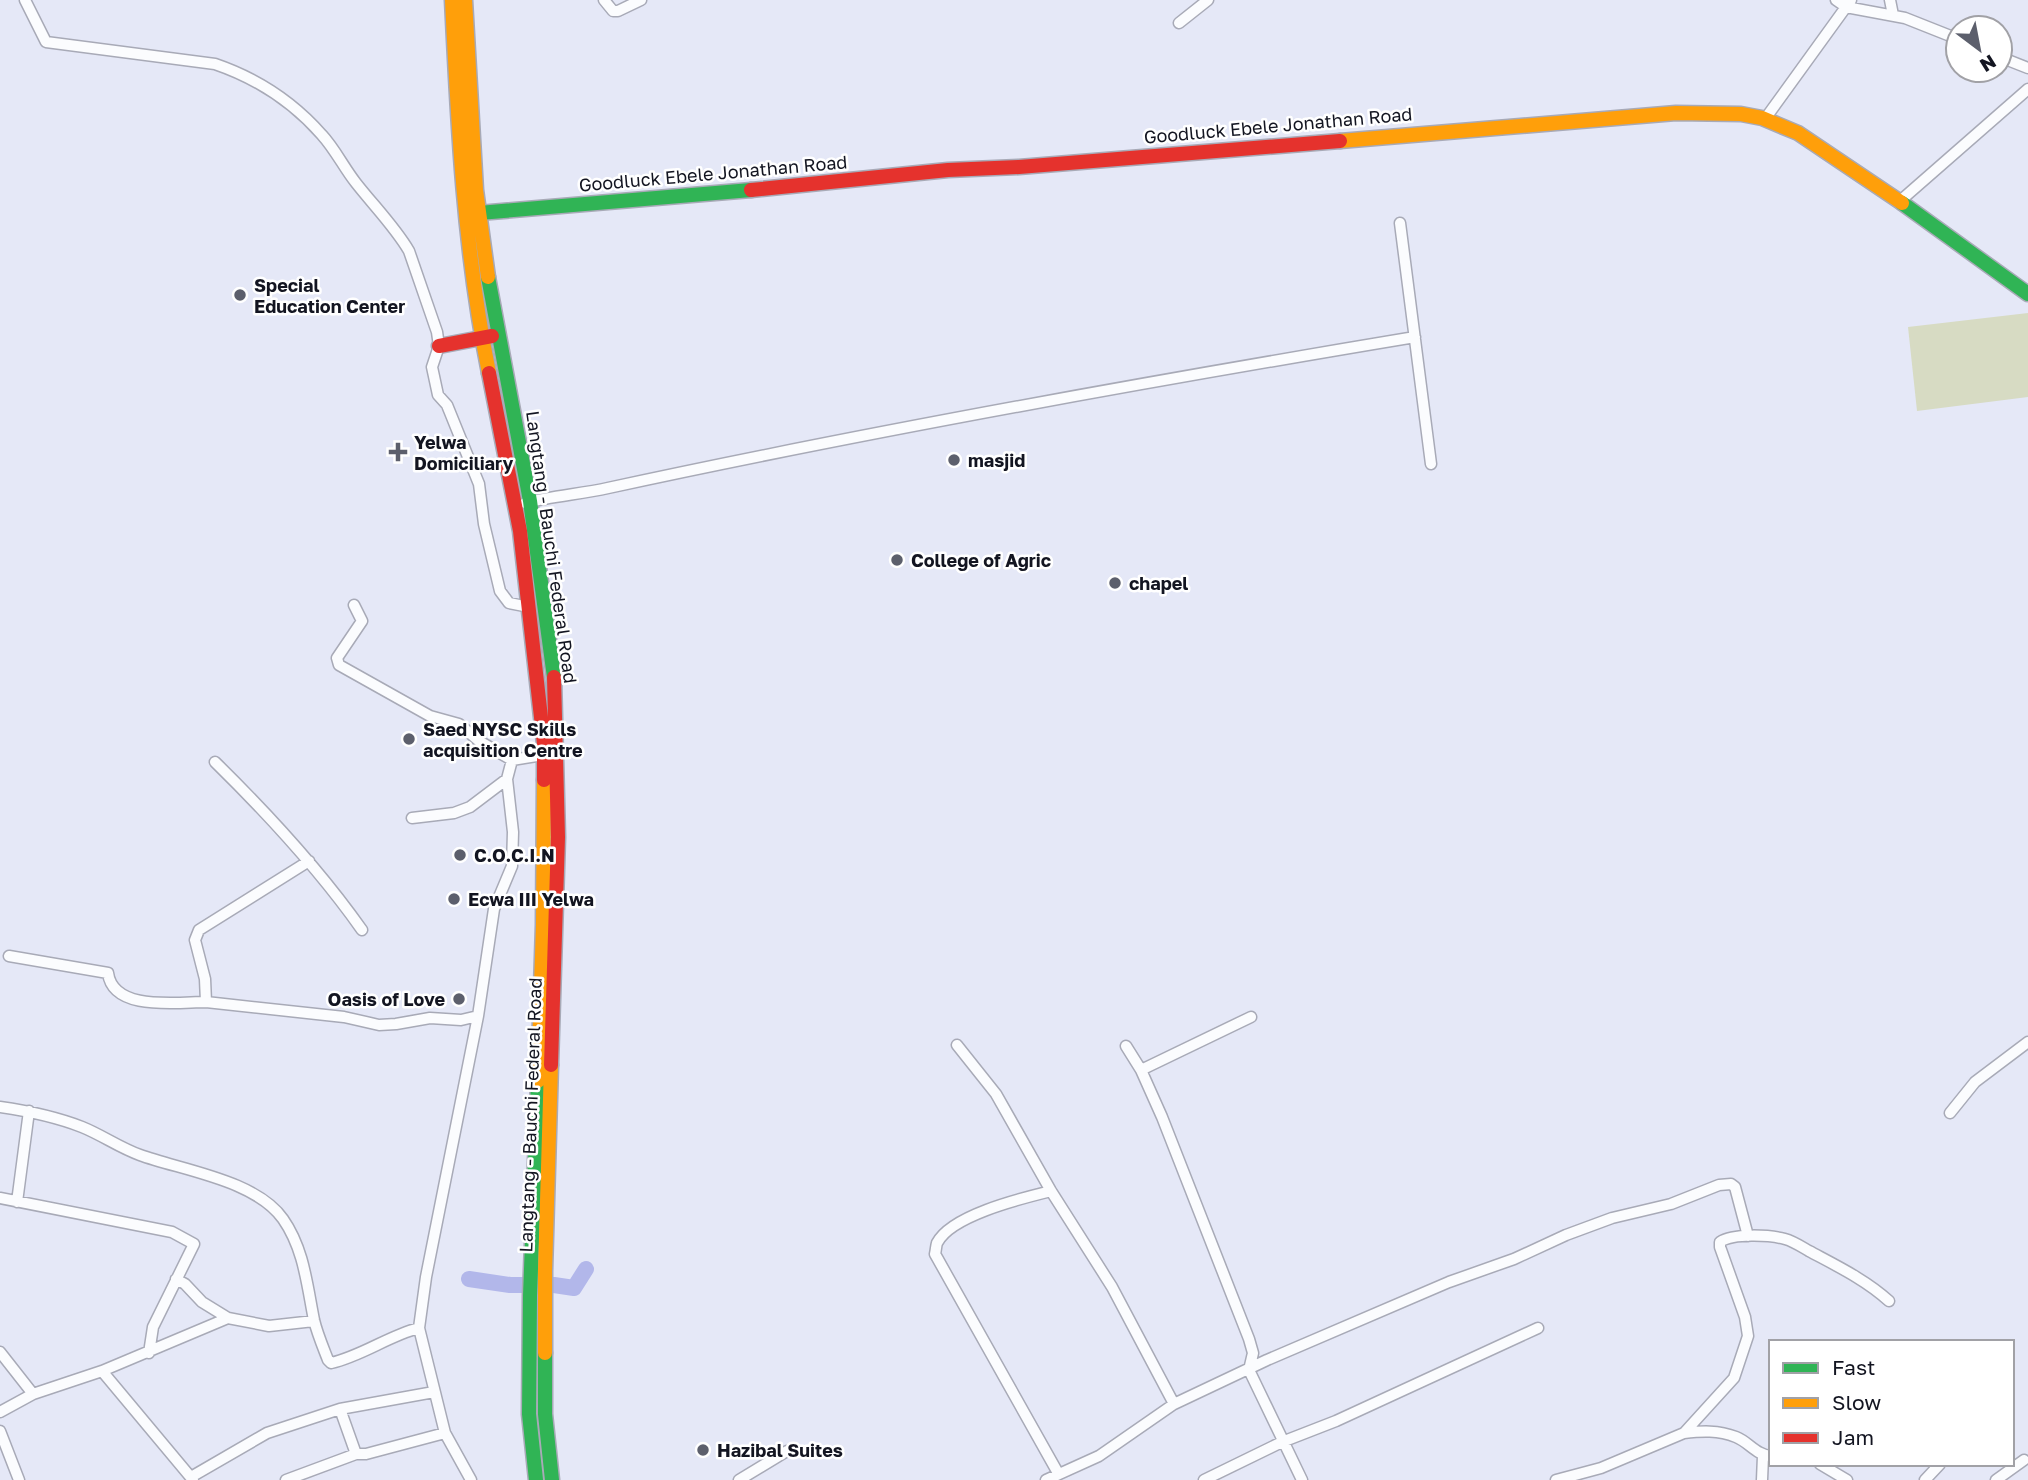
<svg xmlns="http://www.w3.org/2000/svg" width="2028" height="1480" font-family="'Golos Text',sans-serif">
	<rect width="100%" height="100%" fill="#e5e8f7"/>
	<path fill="#d7dbc3" d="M2028,313V397L1917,411L1908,327Z"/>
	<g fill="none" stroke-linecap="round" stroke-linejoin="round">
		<path stroke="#b2b7ea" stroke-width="16" d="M469,1279L510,1285H554L574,1288L586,1269"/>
		<g stroke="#a8aab7" stroke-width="13">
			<path id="street" d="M25,0L46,42L215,64C256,78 293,102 322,135C335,149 344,168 356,183C374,206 395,227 409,251L437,332L439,346L432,367L438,395L447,405L479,484L484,524L500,591L509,603L529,607
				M604,0L613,11H618L641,0
				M1851,0L1846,7L1905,18L1958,39
				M1890,0L1893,15
				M1179,23L1208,0
				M2000,57L2028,68
				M1765,119L1846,7L1836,0
				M1900,201L2028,89
				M1400,223L1431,464
				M525,503C552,496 581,494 608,488C875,430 1145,382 1415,337
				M354,605L362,621L337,658L339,665L430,716L459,724L479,741L512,760L543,755
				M215,762C269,815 319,869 362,930
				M412,818L454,813L470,807L507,779
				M309,861L199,930L195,940L205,979L206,1002L344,1017L379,1025L396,1024L430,1018L461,1020L478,1016L494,909L512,866L513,832L507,779L512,760
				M9,956L108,973C113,1012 178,1002 206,1002
				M957,1045L996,1094L1051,1191L1112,1287L1174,1404
				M1126,1046L1141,1070L1162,1117L1249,1339L1253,1353L1249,1370L1302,1480
				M1141,1070L1251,1017
				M0,1107C28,1111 56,1117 82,1127C102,1135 120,1148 140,1155C181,1170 256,1180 283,1219C304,1249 307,1285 314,1320C317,1333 323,1347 328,1360L331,1363C362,1356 388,1336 419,1328
				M1950,1113L1975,1082L2028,1042
				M1051,1191C1023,1198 951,1215 937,1243C936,1246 936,1250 935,1254L1058,1473
				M0,1198L172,1232L194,1244L153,1327L149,1353
				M17,1202L29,1111
				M176,1279L185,1284L202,1302L228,1318
				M0,1352L33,1394
				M102,1371L193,1480
				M340,1409L356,1454
				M0,1412L33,1394L102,1371L228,1318L269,1326L314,1321
				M0,1431L19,1480
				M1684,1433C1702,1431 1718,1430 1736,1437C1749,1442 1756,1455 1771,1456
				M1820,1464L1847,1480
				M191,1477L267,1433L340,1409L434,1392
				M286,1480L356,1454H366L445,1433
				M471,1480L445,1433L419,1328L426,1277L478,1016
				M739,1480L787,1451
				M1046,1480L1099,1456L1174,1404L1267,1360L1449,1282L1514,1259L1566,1235L1612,1218L1671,1204L1719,1185L1731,1184L1735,1187L1748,1236
				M1204,1480L1282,1442L1336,1421L1538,1328
				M1556,1480L1601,1468L1684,1433L1734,1378L1748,1336L1745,1317L1720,1247V1242C1733,1233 1770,1235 1785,1239C1793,1241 1802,1247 1809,1251C1837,1266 1866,1280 1889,1301
				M1762,1480L1763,1456
				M1925,1480L1940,1464
				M1996,1480L2024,1460"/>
		</g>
		<g stroke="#a8aab7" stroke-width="17">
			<path id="fast" d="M1902,203L2028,294
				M479,213L751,190
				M488,277L530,501L554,677
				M545,1353V1414L552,1480
				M536,1480L529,1414L530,1296L538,1081"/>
		</g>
		<g stroke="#a8aab7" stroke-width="17">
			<path id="slow" d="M452,0C458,125 464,250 489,373
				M465,0L476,190L488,277
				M1340,141L1676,113L1741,114L1762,118L1798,133L1902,203
				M538,1081L543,925L544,780
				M545,1353V1271L551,1065"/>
		</g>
		<g stroke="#a8aab7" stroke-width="17">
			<path id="jam" d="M751,190L948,170L1019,167L1340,141
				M439,346L492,336
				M489,373L520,531L544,744V780
				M551,1065L558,837L554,677"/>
		</g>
		<use href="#street" stroke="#fbfcfe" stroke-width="10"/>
		<use href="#fast" stroke="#30b455" stroke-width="14"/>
		<use href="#slow" stroke="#ff9f0a" stroke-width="14"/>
		<use href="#jam" stroke="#e5322d" stroke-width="14"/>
	</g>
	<g fill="#5c5f6c" stroke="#fff" stroke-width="2.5">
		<circle cx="240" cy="295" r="7"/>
		<path d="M394.5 441.5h7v7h7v7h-7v7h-7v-7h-7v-7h7z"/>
		<circle cx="954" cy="460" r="7"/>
		<circle cx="897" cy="560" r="7"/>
		<circle cx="1115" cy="583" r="7"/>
		<circle cx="409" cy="739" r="7"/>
		<circle cx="460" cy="855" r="7"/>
		<circle cx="454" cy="899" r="7"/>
		<circle cx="459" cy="999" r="7"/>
		<circle cx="703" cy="1450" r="7"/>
	</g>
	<g text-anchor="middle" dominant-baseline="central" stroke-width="5" stroke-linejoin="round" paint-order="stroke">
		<g font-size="18" fill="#131521" stroke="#fff">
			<text transform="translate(1278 125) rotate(-5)">Goodluck Ebele Jonathan Road</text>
			<text transform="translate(713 173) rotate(-5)">Goodluck Ebele Jonathan Road</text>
			<text transform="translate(552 547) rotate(82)">Langtang - Bauchi Federal Road</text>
			<text transform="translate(530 1115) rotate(-88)">Langtang - Bauchi Federal Road</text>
		</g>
		<g font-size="18" font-weight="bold" fill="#131521" stroke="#fff" text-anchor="start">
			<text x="254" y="285">Special<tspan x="254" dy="21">Education Center</tspan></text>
			<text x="414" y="442">Yelwa<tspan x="414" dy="21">Domiciliary</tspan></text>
			<text x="968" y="460">masjid</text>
			<text x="911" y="560">College of Agric</text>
			<text x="1129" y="583">chapel</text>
			<text x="423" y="729">Saed NYSC Skills<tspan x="423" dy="21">acquisition Centre</tspan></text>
			<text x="474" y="855">C.O.C.I.N</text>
			<text x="468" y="899">Ecwa III Yelwa</text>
			<text x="445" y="999" text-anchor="end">Oasis of Love</text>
			<text x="717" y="1450">Hazibal Suites</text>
		</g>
	</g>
	<rect x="1769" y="1340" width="245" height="126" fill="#ffffff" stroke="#a1a1a6" stroke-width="2"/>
	<rect x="1783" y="1363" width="35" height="10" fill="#30b455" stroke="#a1a1a6" stroke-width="2"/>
	<text x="1832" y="1375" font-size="21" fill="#131521">Fast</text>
	<rect x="1783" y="1398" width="35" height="10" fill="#ff9f0a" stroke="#a1a1a6" stroke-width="2"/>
	<text x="1832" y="1410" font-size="21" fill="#131521">Slow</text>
	<rect x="1783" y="1433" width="35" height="10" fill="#e5322d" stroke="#a1a1a6" stroke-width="2"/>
	<text x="1832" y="1445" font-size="21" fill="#131521">Jam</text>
	<g transform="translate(1979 49) rotate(148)"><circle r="33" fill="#ffffff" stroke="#a1a1a6" stroke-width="2"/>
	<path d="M0-5L12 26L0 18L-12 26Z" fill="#5c5f6c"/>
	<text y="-10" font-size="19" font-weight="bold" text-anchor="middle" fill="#131521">N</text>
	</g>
</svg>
